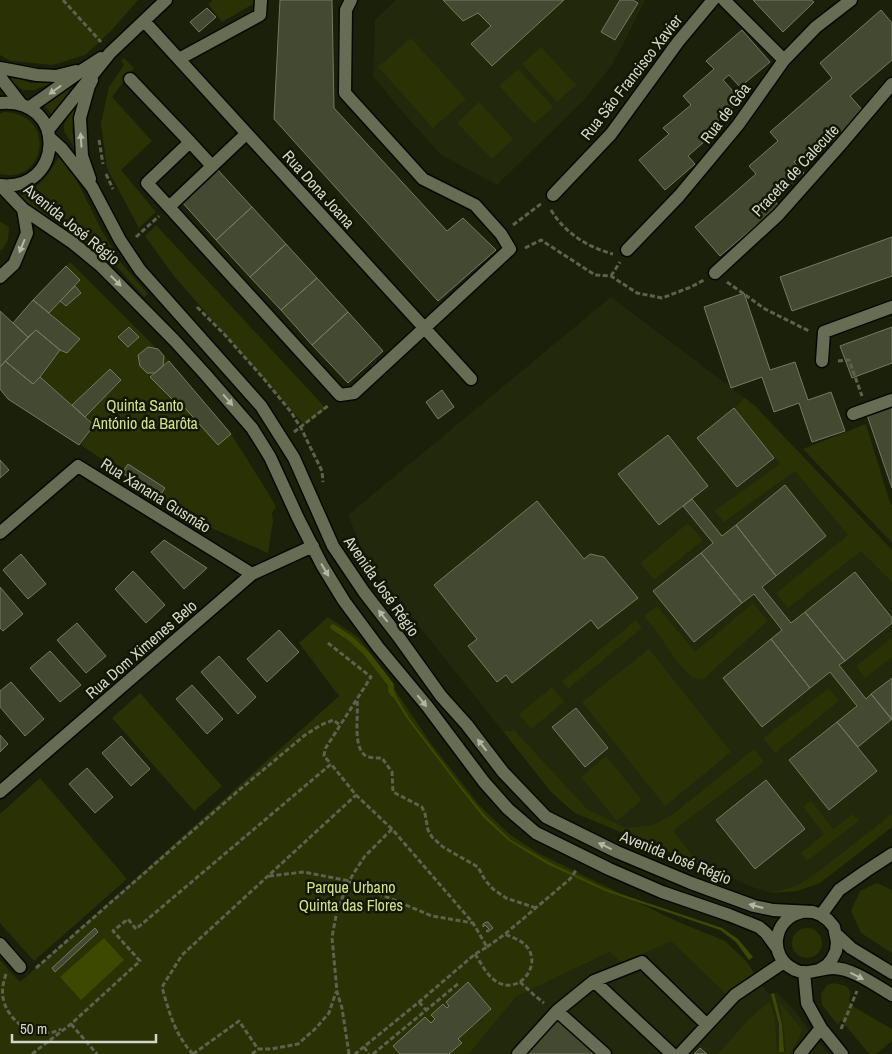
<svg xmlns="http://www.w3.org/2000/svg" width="892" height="1054" font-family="'Archivo Narrow',sans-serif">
	<rect width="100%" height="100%" fill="#1b200a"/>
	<path fill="#22280b" d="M396,0H645L624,42L612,65L583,101L497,185L440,154L400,109L373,76L375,20Z
		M611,297L754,405L892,550V827L820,883L797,891L772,893L755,888L575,813L551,792L376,572L360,545L348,515Z
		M676,921L725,941L746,961L768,994L778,993L795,1011L814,1037L829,1054H469L516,997Z"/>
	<path fill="#293105" d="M0,0H138L110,32L85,55L53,65L11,61L0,55Z
		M213,0H256L255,3L222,22L208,4Z
		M411,38L466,99L433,128L378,67Z
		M541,47L576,85L557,102L522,64Z
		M124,58L134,68L112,97L152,141L121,170L156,212L139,228L107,168L101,123L109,87L124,65L121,61Z
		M518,69L553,107L534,124L499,86Z
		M2,73L31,83L54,82L35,90H22Z
		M72,87L53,116L43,104L55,98Z
		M78,100L72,129L77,152L64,131V124Z
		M479,102L513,139L492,159L457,123Z
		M4,112C58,114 46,185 0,174V114Z
		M59,156L72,171L102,231L122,264L148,294L144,297L118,268L88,244L30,205L19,195C39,190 50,173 59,156Z
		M0,221L9,227L8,240L2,250L0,249Z
		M156,225L321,403L326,409L304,425L174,276L145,236Z
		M70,262L169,361L231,434L267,491L276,507L272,513L273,521L268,553L196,521L159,497L164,488L128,464L122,473L81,445L94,424L40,377L60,350L67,353L80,339L49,313L60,301L66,306L81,293L75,286L80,280L66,266Z
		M745,398L754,405L892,550V582L861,551L788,608L776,593L848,535L795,471L724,522L714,511L780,464L734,408Z
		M866,424L890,503L892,505V543L803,449Z
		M688,523L703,540L654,580L640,563Z
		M753,603L768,621L702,680L692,677L678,663L656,631L644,616L657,606L695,652Z
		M328,617L358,637L391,680L395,690L432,745L480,806L509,834L540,854L676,921L725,941L746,961L754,973L726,994L671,941L622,963L610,952L516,997L469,1054H0V960L20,982L339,696L299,643Z
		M636,620L642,628L568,689L562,681Z
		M892,638V657L865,678L856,666Z
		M649,649L731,752L665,806L582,702Z
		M552,687L564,702L531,729L519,714Z
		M829,688L839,701L775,753L763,738Z
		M140,693L222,786L194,811L112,718Z
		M503,731H515L588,810L626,828L653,825L672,815L754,749L764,762L673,831L700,865L575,813L551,792Z
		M606,756L642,800L617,821L581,777Z
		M40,778L127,879L34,961L0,923V814Z
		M811,800L833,829L853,814L859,821L807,861L801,853L824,834L803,807Z
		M892,814V827L820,883L797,891L772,893L798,885L814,875Z
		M877,883L892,890V953L861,933L851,911L860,891Z
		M792 943a15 15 0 1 1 30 0a15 15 0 1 1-30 0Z
		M834,983L846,986L851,992L849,1001L854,1007L892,1029V1041L877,1054H869L841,1020L838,1025L822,1005L821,994L827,985Z
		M770,1001L775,1019L777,1052L786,1051L783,1023L779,1001L802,1030L799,1038L790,1054H718L748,1020Z"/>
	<path fill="#3d4800" d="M392,687L393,691L410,719L461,786L485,815L511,840L549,862L606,889L722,928L738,939L753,957L749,960L736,942L720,930L605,891L547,864L509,841L483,817L460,788L408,720L390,692V689Z
		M104,938L124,960L81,1000L60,977Z
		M774,993L782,1024L784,1052H779V1024L771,994Z"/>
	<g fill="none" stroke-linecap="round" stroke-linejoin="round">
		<path stroke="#3d4800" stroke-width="5.5" d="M333,627L351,639L367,654L391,685V691L393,694"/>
	</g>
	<path fill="#444932" stroke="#747a62" d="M280,0H332L334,108L447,231L463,218L496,250L438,301L274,119Z
		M443,0H564L492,66L471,44L491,26L478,13L463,21Z
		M620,0H633L638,3L615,40L601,32Z
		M753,0H811L814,2L783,32Z
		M207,8L216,17L199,32L190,22Z
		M881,10L892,23V60L850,96L865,113L834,140L828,132L794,162L804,173L773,199L779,206L720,256L695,227L756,174L749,166L778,141L770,132L832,78L820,63Z
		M742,30L770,62L740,87L729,75L723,80L741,100L710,128L714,133L688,156L695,164L665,190L639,160L669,134L663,128L691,105L683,96L714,69L706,61Z
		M217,169L252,207L216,240L181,201Z
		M252,207L286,244L250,277L216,240Z
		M892,237V276L792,311L780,277Z
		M286,244L317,278L281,310L250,277Z
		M66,266L80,280L49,313L33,300Z
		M317,278L348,312L312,345L281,310Z
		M75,286L81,293L66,306L60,301Z
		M744,293L770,370L795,362L808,400L831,392L845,431L812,442L799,403L774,412L762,377L731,388L704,307Z
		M33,300L80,339L67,353L60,350L36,330L28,337L13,323Z
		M0,311L28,337L0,367Z
		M348,312L383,351L348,383L312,345Z
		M129,327L139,337L128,347L118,337Z
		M892,327V363L852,378L840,346Z
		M36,330L60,350L40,377L33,384L5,361Z
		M148,347L158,349L164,356L163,366L155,373H147L140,366L138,355Z
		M5,361L33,384L40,377L94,425L79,445L8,399L0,389V367Z
		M169,361L231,434L218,445L183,406L181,408L150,377Z
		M110,369L121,380L85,417L72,405Z
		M442,390L454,407L438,419L426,402Z
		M892,407V488L867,415Z
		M734,408L774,458L737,487L697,438Z
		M668,435L708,486L659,525L618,474Z
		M0,460L9,470L0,478Z
		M128,464L165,488L159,497L122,473Z
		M785,485L826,536L776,576L736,525Z
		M692,499L722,536L736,525L776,576L762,587L791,623L805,612L845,661L839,665L866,699L871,694L892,719L858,747L837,722L857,706L830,672L810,688L771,639L782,630L754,594L742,603L701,553L713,543L683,506Z
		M537,501L584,559L590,554L604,557L638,598L598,629L591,620L512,683L506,675L497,682L468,646L477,639L434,585Z
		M164,540L207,568L184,589L151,552Z
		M701,553L742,603L694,642L653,591Z
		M21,554L46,584L28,599L3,570Z
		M133,571L165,605L146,623L115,589Z
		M855,572L892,618V623L845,661L805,612Z
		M0,587L23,614L3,631L0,628Z
		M77,623L106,656L86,673L57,640Z
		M279,630L299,652L267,682L247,659Z
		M771,639L810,688L762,727L723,678Z
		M50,651L81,685L60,702L30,668Z
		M219,656L256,697L238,714L201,672Z
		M892,678V720L871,694Z
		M11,682L44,719L25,736L0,707V691Z
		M192,685L223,719L207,734L176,699Z
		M576,708L608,748L585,767L552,727Z
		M837,722L877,771L829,810L789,760Z
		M0,735L8,744L0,752Z
		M121,736L150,769L131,786L102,753Z
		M87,768L113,797L95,813L69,784Z
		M766,780L805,829L755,869L716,820Z
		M486,922H488L493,928L488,932L486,931L489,929L485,925L483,927V924Z
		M95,928L98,932L55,972L52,968Z
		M468,982L491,1009L458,1039L462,1043L449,1054H400L393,1046L425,1017L431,1023L435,1019L431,1015L443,1004L447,1008L449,1006L446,1002Z
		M555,1018L597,1054H524Z
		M700,1048L707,1054H694Z"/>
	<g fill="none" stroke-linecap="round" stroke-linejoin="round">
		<g stroke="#060900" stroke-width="15">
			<path id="minor" d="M724,0L784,60
				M144,21L471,379
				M179,59L260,15L261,0
				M0,68L37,75L56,76L76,71
				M0,77L21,104
				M130,79L190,142L147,183L169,207
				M0,103C68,97 64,192 0,185
				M30,107L84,69L101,58
				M48,130L110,53L166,0
				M246,134L169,207L340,395L354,393L510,249L501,234L475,205L423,179L345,93L346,10L351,0
				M50,138L62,149L92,187L120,240L140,270L261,406L294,458L333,546L364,592L398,636L441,696L467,725L503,772L546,817L617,852L691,883L754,906L773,910L813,912L821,915L828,920L834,927L837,942L836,951L832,959L827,965L819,970
				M190,142L212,166
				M90,179L82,156L80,118L89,86L92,80
				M1,186L23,209L73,243L101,266L174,340L205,374L252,428L270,457L298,518L322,565L344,601L378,647L427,706L484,782L508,809L536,833L609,869L662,892L729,915L759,927L766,933L777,948
				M553,195L611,134L678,42L713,0
				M627,250L679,196L738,125L784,60L816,27L851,0
				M715,273L778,215L841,144L892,84
				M0,277L14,264L27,233L23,209
				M822,361L824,332L892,307
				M853,414L892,400
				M0,533L78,466L252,574
				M0,792L252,574L313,546
				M802,912C773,918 767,957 795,970C807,976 820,968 833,968C852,968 875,985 892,995
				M821,915L839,890L866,871L892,854
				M836,934L851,948L892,973
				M0,944L20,967
				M804,972L807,1003L821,1028L842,1054
				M594,981L672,1054
				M557,1011L594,981L642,962L707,1025
				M518,1054L557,1011L605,1054
				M680,1054L735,995L784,962
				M800,1054L821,1028"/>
		</g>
		<path stroke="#5d624e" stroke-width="3" stroke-dasharray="5 2.5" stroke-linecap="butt" d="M63,0L101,42
			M99,140L103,164
			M106,174L113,189
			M551,210C565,233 587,247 613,254
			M513,225L542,203
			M136,237L159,216
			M525,248L541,240L595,275L611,276L637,293L662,298L691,287L704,280
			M611,276L620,262
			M727,282L765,309L809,331
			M197,307L225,335L264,379L291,412L301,428L322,471L323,482
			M838,361L849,360L862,396
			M294,432L329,405
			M328,643L371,677L325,749L324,756L331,764
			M357,701C359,715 352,747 366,756C370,758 377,758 382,758L392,772L393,792L422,807L425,814L428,830L432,837L443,847L478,867L485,880L493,889L506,898L536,908
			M269,876L304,872L349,881L432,916L473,923
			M487,947L505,934L570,879L577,869
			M475,954C481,963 487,976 497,982C522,996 545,960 523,943C518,939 511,937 505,934
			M36,968L238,791L305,735L321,725L333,720L340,725
			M6,974C3,983 1,992 4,1002C11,1025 39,1041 61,1029
			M520,982L534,995L544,1003
			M419,1002L426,1010
			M71,1024L97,1054
			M841,1029L857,991
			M364,1047L369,1054
			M32,1054L71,1024L140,961L113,931L128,919L136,929L331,764L356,795L392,829L473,923L487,947L475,954L419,1002L355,1054
			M193,1054C175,1035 169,1012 162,987L182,955L356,795
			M193,1054L239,1021L258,1049
			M252,1054L258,1049H271L298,1044L315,1029L329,1013L336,992
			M349,1054L342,1008L337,992L332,937L337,911L349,881L357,868L365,856L392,829
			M373,1054L459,983"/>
		<use href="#minor" stroke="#676d55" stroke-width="12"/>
	</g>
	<defs><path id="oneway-solid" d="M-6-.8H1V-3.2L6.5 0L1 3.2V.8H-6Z" transform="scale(1.25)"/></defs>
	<g fill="#b3b7a6">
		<use href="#oneway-solid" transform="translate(55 90) rotate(144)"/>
		<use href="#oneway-solid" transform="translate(81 140) rotate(-94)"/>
		<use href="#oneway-solid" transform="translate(22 246) rotate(112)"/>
		<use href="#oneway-solid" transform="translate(116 281) rotate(45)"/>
		<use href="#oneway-solid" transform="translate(228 400) rotate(49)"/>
		<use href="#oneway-solid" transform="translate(325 570) rotate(59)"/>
		<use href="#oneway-solid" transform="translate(383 616) rotate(-128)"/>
		<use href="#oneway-solid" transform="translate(422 701) rotate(51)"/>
		<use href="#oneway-solid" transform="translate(482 745) rotate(-128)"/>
		<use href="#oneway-solid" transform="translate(605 846) rotate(-154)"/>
		<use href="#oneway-solid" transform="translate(756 906) rotate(-165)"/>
		<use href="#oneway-solid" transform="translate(857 976) rotate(27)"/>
	</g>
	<g text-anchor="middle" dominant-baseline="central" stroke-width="5" stroke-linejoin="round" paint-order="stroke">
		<g font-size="16" fill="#d3d7c9" stroke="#121603">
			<text transform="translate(631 77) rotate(-52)">Rua São Francisco Xavier</text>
			<text transform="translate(725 113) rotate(-53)">Rua de Gôa</text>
			<text transform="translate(795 170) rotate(-47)">Praceta de Calecute</text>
			<text transform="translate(319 189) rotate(48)">Rua Dona Joana</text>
			<text transform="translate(72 224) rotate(39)">Avenida José Régio</text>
			<text transform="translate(156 495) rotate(32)">Rua Xanana Gusmão</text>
			<text transform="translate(382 586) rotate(55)">Avenida José Régio</text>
			<text transform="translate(141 649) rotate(-41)">Rua Dom Ximenes Belo</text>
			<text transform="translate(676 857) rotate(22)">Avenida José Régio</text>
		</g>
		<g font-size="16" fill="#cee386" stroke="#121603">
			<text x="145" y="405">Quinta Santo<tspan x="145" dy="18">António da Barôta</tspan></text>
			<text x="351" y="887">Parque Urbano<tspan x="351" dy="18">Quinta das Flores</tspan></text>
		</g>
	</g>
	<path d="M12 1034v8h144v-8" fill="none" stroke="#d3d7c9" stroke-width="2.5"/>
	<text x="20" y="1034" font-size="15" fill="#d3d7c9" stroke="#121603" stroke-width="4" paint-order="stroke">50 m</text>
</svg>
